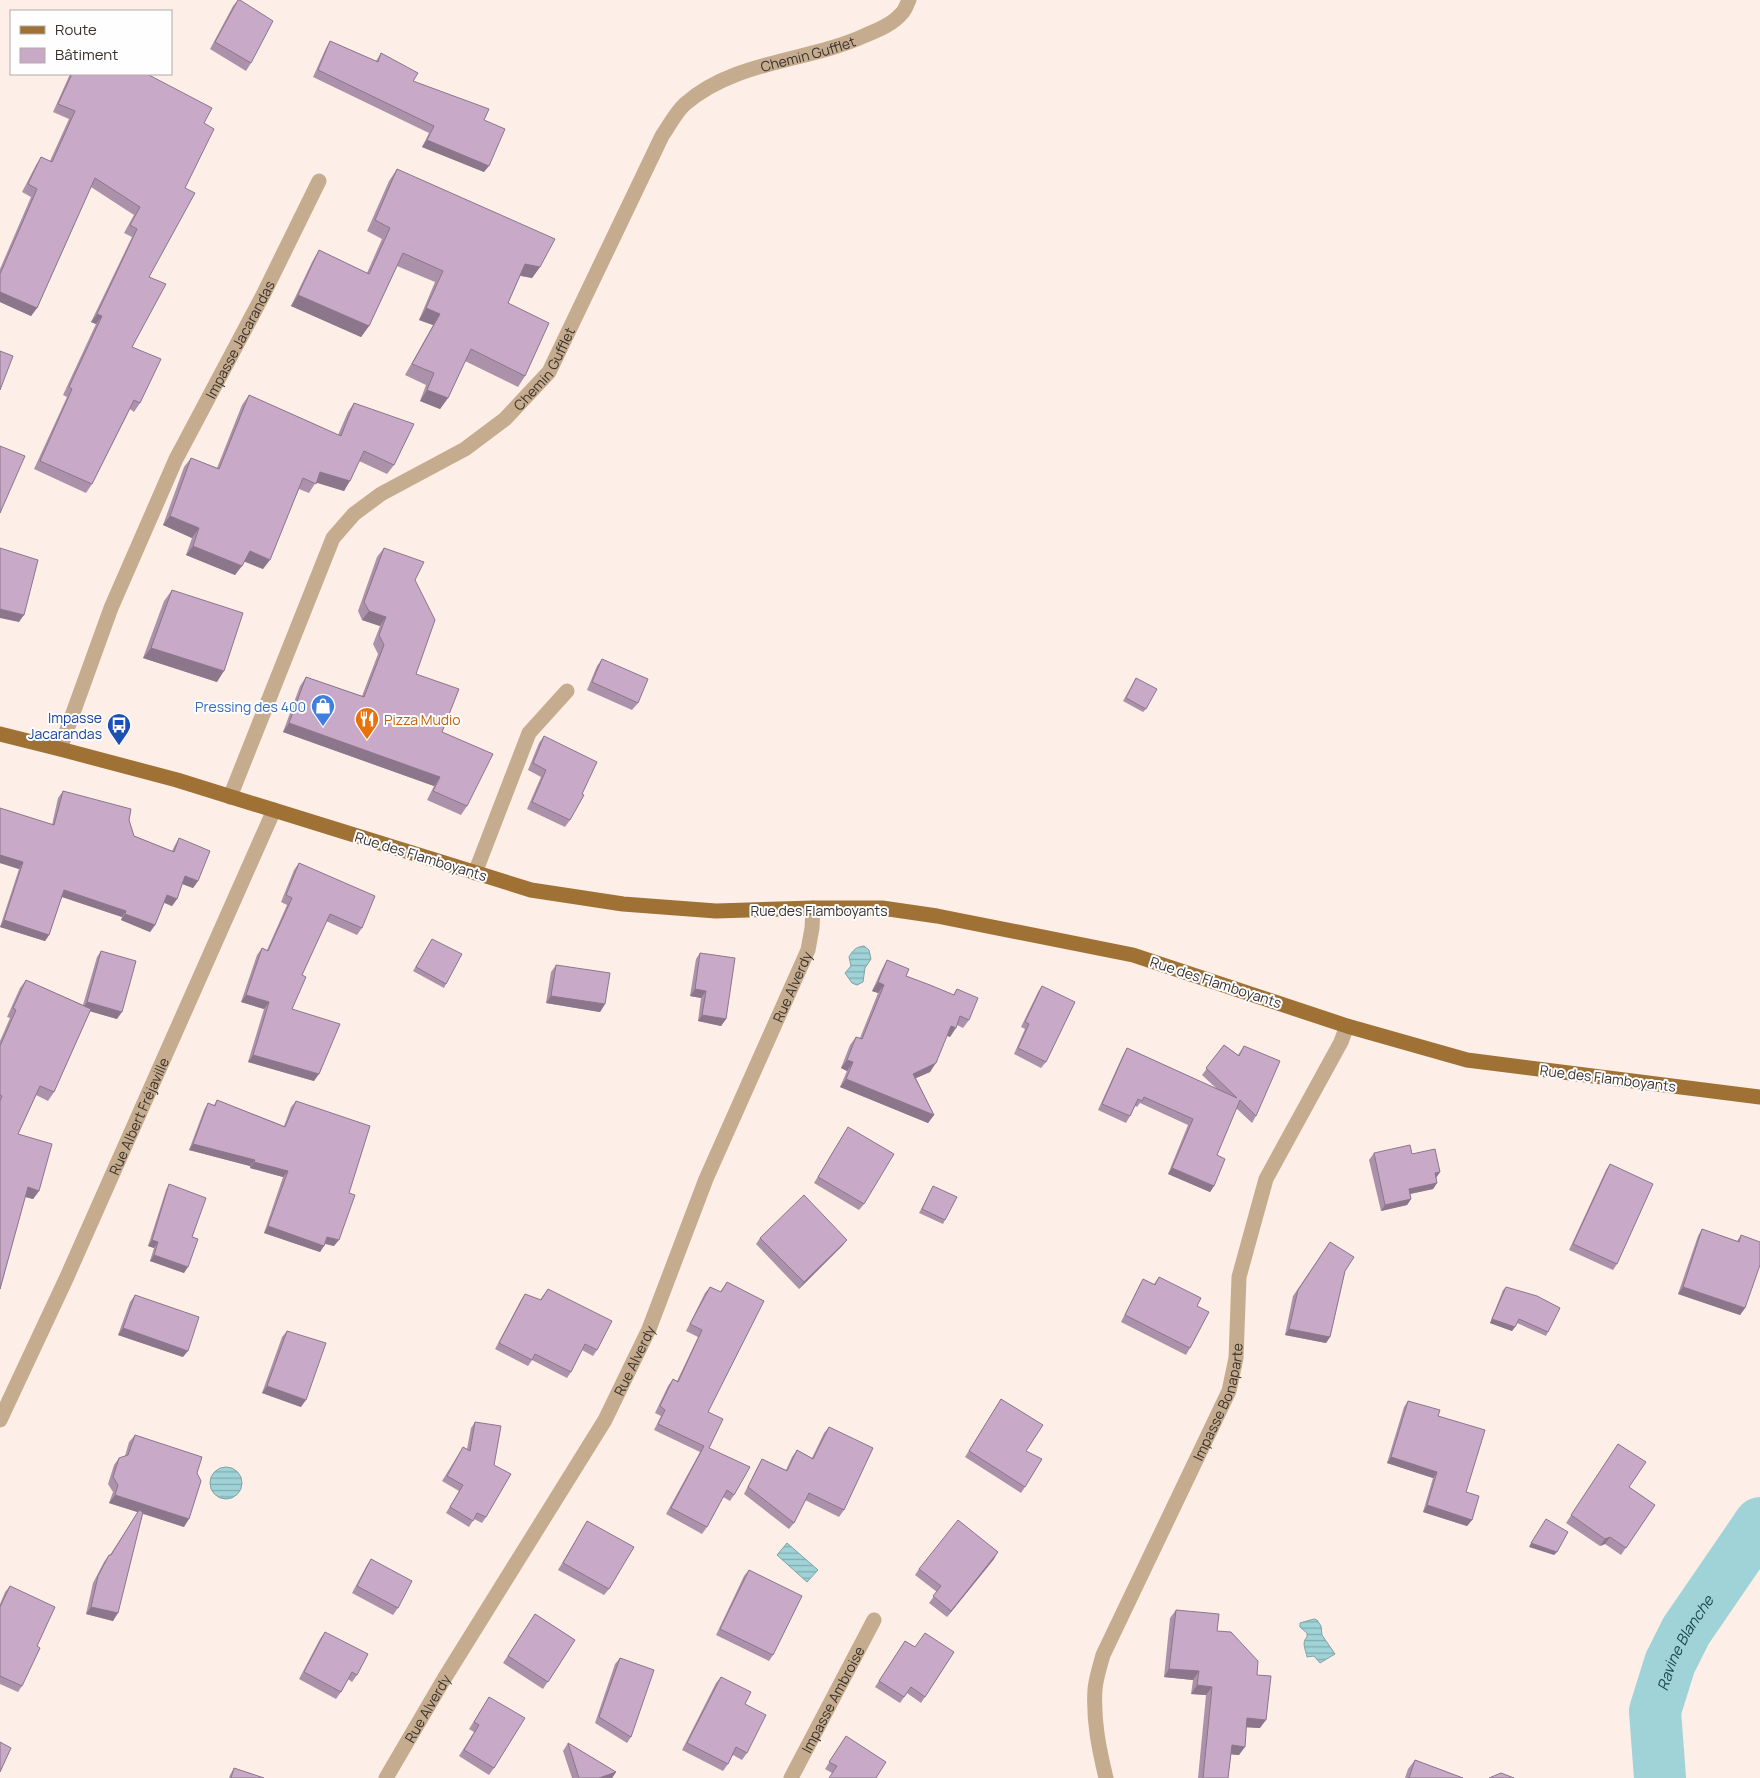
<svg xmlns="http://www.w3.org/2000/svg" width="1760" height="1778" font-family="Manrope,sans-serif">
	<defs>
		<pattern id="water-rules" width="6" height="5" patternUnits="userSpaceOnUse" patternTransform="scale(1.25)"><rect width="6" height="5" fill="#9fd3d7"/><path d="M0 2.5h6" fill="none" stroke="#83acaf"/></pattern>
	</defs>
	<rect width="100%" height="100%" fill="#fdeee7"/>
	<path fill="url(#water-rules)" stroke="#80a2a4" d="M864,946L869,950L871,959L865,968L863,982L857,985L852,983L845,973L851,966L849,957C853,950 856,947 864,946Z
		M210 1483a16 16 0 1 1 32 0a16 16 0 1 1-32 0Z
		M787,1543L818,1570L807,1582L777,1555Z
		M1314,1619L1317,1620L1321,1626L1322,1635L1335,1654L1320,1663L1314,1656L1307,1657C1306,1650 1301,1643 1307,1637V1633L1300,1627V1623Z"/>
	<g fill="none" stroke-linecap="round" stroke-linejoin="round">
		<path stroke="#9fd3d7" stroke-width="52" id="s1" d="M1660,1778L1655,1711L1670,1663L1686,1631L1760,1523"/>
		<g stroke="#c6ac8e" stroke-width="15">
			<path id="s2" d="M60,749L111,608L176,459L263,295L319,181"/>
			<path id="s3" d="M230,797L333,538L354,514L381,494L465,449L505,419L549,372L662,136C669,126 676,112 685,104C735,60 808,62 866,35C878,30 893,24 902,13C905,10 907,4 909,0"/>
			<path d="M475,873L529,733L567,691"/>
			<path id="s4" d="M0,1420L66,1279L274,810"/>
			<path id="s5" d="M386,1778L444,1679L605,1420L649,1329L706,1179L808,950L812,928L813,908"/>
			<path id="s6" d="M791,1778L874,1620"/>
			<path id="s7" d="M1106,1778C1099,1749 1093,1720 1095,1689C1096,1678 1100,1666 1103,1655L1229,1391L1236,1358L1239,1277L1266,1179L1341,1042L1347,1026"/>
		</g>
		<path stroke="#9f7134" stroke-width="15" d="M0,734L60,749L177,780L531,890L623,904L716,911L813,908H882L937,916L1133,955L1347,1026L1467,1060L1760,1097"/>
	</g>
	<path fill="#ac91ab" d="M238,0L251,63L246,71L210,49L233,6Z
		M330,41L376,61L381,53L413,81L484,120V172L422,147L429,133L313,77L326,48Z
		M70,74H147L204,123L185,188L149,277L132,347L140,403L134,412L130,409L92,484L86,493L34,469L67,397L63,395L96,324L91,322L132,237L124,233L134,215L91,187L37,308L31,316L0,302V269L31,197L22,192L36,165L41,157L50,161L69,119L53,112Z
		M397,169L540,267L532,278L520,276L508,303L525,376L518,387L465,361L448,398L440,409L420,401L426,385L405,375L433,325L419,320L435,282L397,266L369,326L361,337L291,306L312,262L319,250L367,273L382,239L367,231L389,181Z
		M249,395L338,435L348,412L354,403L394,465L387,474L359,461L344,491L316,482L309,493L299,489L263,569L244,561L235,575L186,555L192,538L163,525L184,467L191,458L217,468L242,405Z
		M384,548L415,580L416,674L442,732L467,806L461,815L427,800L434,786L283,732L300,686L306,677L362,696L378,654L373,644L380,626L362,620L358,611L377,557Z
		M172,590L217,682L143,658L164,601Z
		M602,659L638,703L632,710L587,690L597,666Z
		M1136,678L1146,709L1143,712L1123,701Z
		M544,736L570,820L565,827L527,809L541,777L528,770L539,743Z
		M63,791L129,820L134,836L172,851L175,845L179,838L198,881L193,888L182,884L177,899L172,906L164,903L155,925L150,932L121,920L122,917L62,897L49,935L45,941L0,927L19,869L0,863V808L52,825L58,798Z
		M299,863L362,928L357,935L326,921L302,975L292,1009L314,1081L248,1062L264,1009L241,1002L257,955L262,948L267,950L287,905L281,902L294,870Z
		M432,939L446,984L444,988L413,971Z
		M101,951L117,1019L90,1011L54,1092L48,1101L36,1095L18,1134L39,1191L33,1199L25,1197L0,1290V1041L10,1018L7,1017L20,988L26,980L83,1005L97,957Z
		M700,953L726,1019L721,1026L698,1021L701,998L690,996L696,959Z
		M887,960L906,976L953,995L957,989L969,1020L963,1028L957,1025L950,1037L947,1035L930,1072L916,1078L934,1115L928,1123L840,1087L847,1071L841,1068L850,1045L856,1037L860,1038L878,993L872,991L882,969Z
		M556,965L605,1004L600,1012L546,1003L551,972Z
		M1042,986L1046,1062L1041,1068L1014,1054L1025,1029L1021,1027L1038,992Z
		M1224,1045L1238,1055L1244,1046L1256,1116L1252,1123L1236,1108L1217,1155L1214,1186L1210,1192L1168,1174L1188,1125L1140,1103L1137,1107L1135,1106L1130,1116L1126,1123L1098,1110L1123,1055L1127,1048L1217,1089L1202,1075Z
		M217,1100L284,1126L291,1107L296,1101L349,1193L334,1246L325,1244L320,1252L264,1233L283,1177L250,1168V1166L189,1150L204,1110L208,1103L214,1105Z
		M848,1127L864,1204L859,1210L814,1183Z
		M1374,1153L1412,1154L1440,1172L1436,1177L1437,1183L1433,1189L1410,1194L1411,1199L1407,1205L1381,1211L1369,1160Z
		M1610,1164L1617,1264L1613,1270L1569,1250L1606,1170Z
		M169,1184L192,1237L184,1273L150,1261L154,1248L148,1246L166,1190Z
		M933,1186L945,1220L943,1224L919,1213Z
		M1702,1229L1737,1241L1741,1235L1745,1308L1740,1315L1678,1294L1698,1236Z
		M760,1238L847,1240L842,1246L799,1289L756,1244Z
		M1330,1242L1345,1271L1330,1337L1326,1343L1285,1335L1293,1296Z
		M1159,1277L1197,1306L1190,1348L1186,1355L1121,1322L1139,1286L1143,1279L1154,1284Z
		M727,1282L708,1412L709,1448L734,1495L730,1501L723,1497L707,1527L702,1534L666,1514L700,1452L654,1430L661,1416L655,1413L668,1386L673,1379L677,1381L698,1337L686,1331L705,1293L710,1287L720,1292Z
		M1506,1287L1548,1332L1546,1336L1517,1323L1512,1331L1490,1323L1503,1290Z
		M548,1289L597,1350L593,1356L582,1350L571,1372L567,1378L532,1360L528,1366L495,1349L521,1300L525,1294L540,1300Z
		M135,1295L183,1357L118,1335L130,1302Z
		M287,1331L301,1407L262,1393L282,1337Z
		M1001,1399L1026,1451L1025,1487L1021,1493L965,1457Z
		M1408,1401L1438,1416L1466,1492L1472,1520L1467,1526L1423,1512L1433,1478L1387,1463L1404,1407Z
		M475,1422L486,1517L482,1523L474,1519L469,1527L446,1513L459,1491L442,1481L463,1447L467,1449L471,1428Z
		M829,1427L844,1510L839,1517L805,1500L794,1523L789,1529L744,1494L758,1466L762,1459L786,1470L792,1457L797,1450L812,1458L824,1433Z
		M135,1435L197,1473L184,1527L143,1513L113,1621L86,1614L93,1583L104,1562L109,1555H110L138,1512L109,1503L113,1492L108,1484L114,1465L119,1458L125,1456L129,1442Z
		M1618,1444L1629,1487L1655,1505L1621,1555L1605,1544L1600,1546L1566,1523Z
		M587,1521L609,1589L604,1595L558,1570Z
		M371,1559L398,1608L393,1615L352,1593L367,1565Z
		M994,1559L947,1617L929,1603L937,1592L915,1575L919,1569Z
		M749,1570L773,1655L769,1661L716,1635L744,1576Z
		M10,1586L22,1686L18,1692L0,1684V1604L5,1592Z
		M1176,1610L1217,1631L1257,1675L1260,1728L1246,1727L1239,1755L1231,1754L1228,1778H1198L1206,1695L1191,1694L1193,1680L1164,1677L1170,1618Z
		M535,1614L575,1640L543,1689L503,1663Z
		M325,1632L357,1675L352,1682L348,1679L341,1692L336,1699L299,1679L320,1639Z
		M905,1641L915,1647L954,1652L921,1703L907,1693L900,1703L875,1687Z
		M620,1658L631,1737L627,1743L595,1723L615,1664Z
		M721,1677L745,1704L747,1753L742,1760L733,1755L728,1764L723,1771L682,1750L716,1683Z
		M489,1697L494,1768L489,1775L459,1756L474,1732L469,1729Z
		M846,1736L876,1778L832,1773L825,1769Z
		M568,1743L616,1772L612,1778H572L563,1751Z
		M1415,1760L1463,1778H1405L1408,1769Z
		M234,1768L264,1778H229L230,1775Z"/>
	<path fill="#8c768b" d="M427,140L489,166L484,172L422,147Z
		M525,264L540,267L532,278L518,275Z
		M0,292L37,308L31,316L0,302Z
		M298,295L369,326L361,337L291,306Z
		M426,308L440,314L433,325L419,320Z
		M97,314L102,316L96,324L91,322Z
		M427,390L448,398L440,409L420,401Z
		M320,472L350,481L344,491L314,482Z
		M170,516L199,528L192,538L163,525Z
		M193,546L242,566L235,575L186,555Z
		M250,551L270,560L263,569L243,561Z
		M0,609L24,615L19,622L0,618Z
		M369,611L386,617L380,626L362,620Z
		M151,648L224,671L217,682L143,658Z
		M289,723L440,777L434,786L283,732Z
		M0,855L23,862L19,869L0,863Z
		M185,876L198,881L193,888L180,883Z
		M64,890L126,911L122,917L59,896Z
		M167,895L177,899L172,906L163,902Z
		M125,914L155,925L150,932L121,920Z
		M4,920L49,935L45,941L0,927Z
		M878,982L884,985L878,993L872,991Z
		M695,989L706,991L701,998L690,996Z
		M246,995L269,1002L264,1009L241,1002Z
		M551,996L605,1004L600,1012L546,1003Z
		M87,1002L122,1012L117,1019L82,1009Z
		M702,1015L726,1019L721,1026L698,1021Z
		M951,1026L956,1028L950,1037L945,1035Z
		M253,1055L319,1074L314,1081L248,1062Z
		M847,1060L853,1062L847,1071L841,1068Z
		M936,1063L930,1072L907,1082L913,1074Z
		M846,1079L934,1115L928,1123L840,1087Z
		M193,1144L255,1160L250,1166L189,1150Z
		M254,1162L288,1171L283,1177L250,1168Z
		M1172,1168L1214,1186L1210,1192L1168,1174Z
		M1440,1172L1436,1178L1435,1173Z
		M1437,1183L1433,1189L1405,1195L1409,1189Z
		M28,1187L39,1191L33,1199L22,1196Z
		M1411,1199L1407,1205L1381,1211L1385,1205Z
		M268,1226L324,1246L320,1252L264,1233Z
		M327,1237L339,1240L334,1246L323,1243Z
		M152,1240L158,1242L154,1248L148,1246Z
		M847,1240L842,1246L799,1289L804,1282Z
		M154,1255L188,1267L184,1273L150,1261Z
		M1683,1287L1745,1308L1740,1315L1678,1294Z
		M1492,1319L1515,1327L1512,1331L1490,1323Z
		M123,1328L188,1351L183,1357L118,1335Z
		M1289,1329L1330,1337L1326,1343L1285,1335Z
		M267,1386L306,1400L301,1407L262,1393Z
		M1391,1457L1437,1472L1433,1478L1387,1463Z
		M115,1495L189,1519L184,1527L109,1503Z
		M1427,1505L1472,1520L1467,1526L1423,1512Z
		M1610,1537L1605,1544L1600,1546L1605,1539Z
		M1531,1543L1557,1552L1554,1555L1529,1547Z
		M998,1552L994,1559L947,1617L951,1611Z
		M91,1607L118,1613L113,1621L86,1614Z
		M1169,1669L1199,1671L1193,1680L1164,1677Z
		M1197,1685L1212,1687L1206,1695L1191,1694Z
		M1247,1718L1266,1720L1260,1728L1241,1727Z
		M1232,1745L1245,1747L1239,1755L1226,1754Z
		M616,1772L612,1778H599Z"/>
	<path fill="#c8a9c7" stroke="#8c768b" d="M238,0H240L273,21L251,63L215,42Z
		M330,41L378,62L381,53L418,73L413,81L489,109L484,120L505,129L489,166L427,140L434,126L318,70Z
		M72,74H147L212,108L204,123L214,129L185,188L195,193L149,277L166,284L132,347L161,359L140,403L134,400L92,484L40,461L72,389L69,387L102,316L97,314L137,229L130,225L140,207L95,178L37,308L0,292V274L37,189L28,184L41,157L52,162L75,111L58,104Z
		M397,169L555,239L540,267L525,264L508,303L549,323L525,376L471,349L448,398L427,390L434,373L412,364L440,314L426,308L443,271L403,253L369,326L298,295L319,250L369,274L390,228L375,220Z
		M0,351L13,356L0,390Z
		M249,395L341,436L354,403L414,424L394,465L364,451L350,481L320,472L316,484L303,478L270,560L250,551L242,566L193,546L199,528L170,516L191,458L219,469Z
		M0,446L25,456L0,513Z
		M0,548L38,560L24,615L0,609Z
		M384,548L424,562L415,580L435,620L416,674L459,689L442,732L493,754L467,806L433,791L440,777L289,723L306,677L364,697L384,645L379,635L386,617L369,611L364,602Z
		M172,590L243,613L224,671L151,648Z
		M602,659L648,679L638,703L592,682Z
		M1136,678L1157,689L1146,709L1126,698Z
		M544,736L597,762L582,794L584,795L570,820L532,802L546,770L533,763Z
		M63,791L131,809L129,820L134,836L174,852L179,838L210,851L198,881L185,876L177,899L167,895L155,925L125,914L126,911L64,890L49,935L4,920L23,862L0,855V808L54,825Z
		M299,863L375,896L362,928L330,914L302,975L306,977L292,1009L340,1024L319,1074L253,1055L269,1002L246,995L262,948L268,951L292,898L286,895Z
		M432,939L462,954L446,984L416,967Z
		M101,951L136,961L122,1012L87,1002Z
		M700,953L735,958L726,1019L702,1015L706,991L695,989Z
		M887,960L909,969L906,976L930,985L954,995L957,989L978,998L969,1020L960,1016L956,1028L951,1026L936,1063L913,1074L934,1115L846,1079L853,1062L847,1060L856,1037L862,1039L884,985L878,982Z
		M556,965L610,973L605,1004L551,996Z
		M26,980L91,1009L54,1092L40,1086L18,1134L52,1144L39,1191L28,1187L0,1289V1101L2,1096L0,1095V1046L16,1010L13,1008Z
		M1042,986L1075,1002L1046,1062L1018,1048L1029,1024L1025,1022Z
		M1224,1045L1239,1056L1244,1046L1280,1061L1256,1116L1240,1100L1217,1155L1225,1159L1214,1186L1172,1168L1193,1119L1144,1097L1142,1101L1138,1099L1130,1116L1102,1104L1127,1048L1237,1098L1206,1068Z
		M217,1100L285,1127L296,1101L370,1126L349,1193L355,1195L339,1240L327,1237L324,1246L268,1226L288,1171L254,1162L255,1160L193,1144L208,1103L215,1106Z
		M848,1127L894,1154L864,1204L818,1177Z
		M1410,1145L1412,1154L1435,1149L1440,1172L1435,1173L1437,1183L1409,1189L1411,1199L1385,1205L1374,1153Z
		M1610,1164L1653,1184L1617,1264L1573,1244Z
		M169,1184L206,1198L192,1237L198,1239L188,1267L154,1255L158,1242L152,1240Z
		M933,1186L957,1197L945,1220L922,1209Z
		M804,1195L847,1240L804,1282L760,1238Z
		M1702,1229L1739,1242L1741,1235L1760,1242V1265L1745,1308L1683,1287Z
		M1330,1242L1354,1257L1345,1271L1330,1337L1289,1329L1298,1290Z
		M1159,1277L1201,1298L1197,1306L1209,1312L1190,1348L1125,1315L1143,1279L1155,1285Z
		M727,1282L764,1301L708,1412L723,1419L709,1448L750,1467L734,1495L727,1490L707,1527L671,1508L704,1446L658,1424L665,1410L660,1406L673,1379L678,1382L702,1330L690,1324L710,1287L721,1292Z
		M1506,1287L1537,1296L1560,1308L1548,1332L1519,1319L1515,1327L1492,1319Z
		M548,1289L612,1321L597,1350L585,1344L571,1372L535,1354L532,1360L499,1343L525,1294L541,1300Z
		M135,1295L199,1317L188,1351L123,1328Z
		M287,1331L326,1343L306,1400L267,1386Z
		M1001,1399L1043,1425L1026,1451L1042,1459L1025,1487L969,1451Z
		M1408,1401L1440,1410L1438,1416L1485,1430L1466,1492L1479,1496L1472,1520L1427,1505L1437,1472L1391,1457Z
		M475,1422L501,1426L494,1465L511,1474L486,1517L477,1513L473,1521L450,1507L463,1485L447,1476L463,1447L470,1451Z
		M829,1427L873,1448L844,1510L809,1493L794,1523L748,1487L762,1459L787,1471L797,1450L813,1459Z
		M135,1435L202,1457L197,1473L201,1481L189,1519L115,1495L118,1485L113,1477L119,1458L128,1455Z
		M1618,1444L1646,1462L1629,1487L1655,1505L1626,1548L1610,1537L1605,1539L1571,1515Z
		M139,1510L143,1512L118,1613L91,1607L98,1576L109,1555H111Z
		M1546,1519L1568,1532L1557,1552L1531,1543Z
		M958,1520L998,1552L951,1611L933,1596L941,1586L919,1569Z
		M587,1521L634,1547L609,1589L563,1563Z
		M371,1559L412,1581L398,1608L357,1586Z
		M749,1570L802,1596L773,1655L720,1629Z
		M10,1586L55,1607L37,1646L40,1648L22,1686L0,1676V1607Z
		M1176,1610L1219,1614L1217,1631L1231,1632L1258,1661L1257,1675L1271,1676L1266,1720L1247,1718L1245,1747L1232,1745L1228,1778H1203L1212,1687L1197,1685L1199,1671L1169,1669Z
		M535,1614L575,1640L548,1682L508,1656Z
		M325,1632L368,1654L357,1675L352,1672L341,1692L304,1672Z
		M925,1633L954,1652L925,1697L911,1687L904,1697L879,1681L905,1641L915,1647Z
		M620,1658L654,1670L631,1737L599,1717Z
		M721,1677L751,1692L745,1704L766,1715L747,1753L736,1747L728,1764L687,1743Z
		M489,1697L525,1718L494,1768L464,1750L479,1725L474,1722Z
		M846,1736L886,1762L876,1778H829L837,1766L829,1762Z
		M0,1742L11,1748L0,1772Z
		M568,1743L616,1772L599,1778H579Z
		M1415,1760L1463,1778H1409Z
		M234,1768L264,1778H231Z
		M1501,1773L1514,1778H1489Z"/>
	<defs>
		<g id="shop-pin" transform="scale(1.25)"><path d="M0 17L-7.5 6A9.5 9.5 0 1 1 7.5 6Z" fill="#3f7fe0" stroke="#fefefe"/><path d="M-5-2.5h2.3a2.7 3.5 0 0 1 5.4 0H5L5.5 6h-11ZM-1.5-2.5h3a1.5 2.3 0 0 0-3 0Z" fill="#fff"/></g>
		<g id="restaurant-pin" transform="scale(1.25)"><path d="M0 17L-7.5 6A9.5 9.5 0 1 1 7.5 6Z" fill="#e8710a" stroke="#fefefe"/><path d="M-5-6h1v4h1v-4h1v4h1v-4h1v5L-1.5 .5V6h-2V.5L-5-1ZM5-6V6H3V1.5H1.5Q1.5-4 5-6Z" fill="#fff"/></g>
		<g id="bus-pin" transform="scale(1.25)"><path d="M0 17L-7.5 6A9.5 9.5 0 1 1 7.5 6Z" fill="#1a4fb4" stroke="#fefefe"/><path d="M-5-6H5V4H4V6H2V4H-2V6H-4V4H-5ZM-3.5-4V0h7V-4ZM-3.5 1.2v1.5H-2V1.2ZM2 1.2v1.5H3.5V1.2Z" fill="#fff"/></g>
	</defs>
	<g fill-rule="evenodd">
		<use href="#shop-pin" x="323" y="706"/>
		<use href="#restaurant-pin" x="367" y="719"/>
		<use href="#bus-pin" x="119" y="725"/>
	</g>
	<g text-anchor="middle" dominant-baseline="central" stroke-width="4" stroke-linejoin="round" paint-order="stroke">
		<g font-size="14" fill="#39312e" stroke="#fefefe">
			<text stroke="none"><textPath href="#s3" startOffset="989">Chemin Gufflet</textPath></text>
			<text stroke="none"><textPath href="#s2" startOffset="448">Impasse Jacarandas</textPath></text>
			<text stroke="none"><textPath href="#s3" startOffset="554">Chemin Gufflet</textPath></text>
			<text transform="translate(421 856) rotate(17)">Rue des Flamboyants</text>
			<text x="819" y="910">Rue des Flamboyants</text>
			<text transform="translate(1216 982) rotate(18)">Rue des Flamboyants</text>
			<text stroke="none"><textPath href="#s5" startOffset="892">Rue Alverdy</textPath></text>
			<text transform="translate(1608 1078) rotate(7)">Rue des Flamboyants</text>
			<text stroke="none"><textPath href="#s4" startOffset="334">Rue Albert Fréjaville</textPath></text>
			<text stroke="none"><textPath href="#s5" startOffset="486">Rue Alverdy</textPath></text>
			<text stroke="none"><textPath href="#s7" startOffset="404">Impasse Bonaparte</textPath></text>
			<text stroke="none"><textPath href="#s6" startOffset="89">Impasse Ambroise</textPath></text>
			<text stroke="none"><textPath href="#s5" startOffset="81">Rue Alverdy</textPath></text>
		</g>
		<g font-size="14" fill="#366cbe" stroke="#fefefe" text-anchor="end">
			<text x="306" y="706">Pressing des 400</text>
		</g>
		<g font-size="14" fill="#164399" stroke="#fefefe" text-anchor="end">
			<text x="102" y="717">Impasse<tspan x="102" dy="16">Jacarandas</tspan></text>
		</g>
		<g font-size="14" fill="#c56008" stroke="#fefefe" text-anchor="start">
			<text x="384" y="719">Pizza Mudio</text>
		</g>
		<g font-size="15" font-style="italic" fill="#18474b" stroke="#fefefe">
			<text stroke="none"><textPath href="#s1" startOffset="142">Ravine Blanche</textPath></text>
		</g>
	</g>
	<rect x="10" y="10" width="162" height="65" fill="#fefefe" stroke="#afacab"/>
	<rect x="20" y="26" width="25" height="8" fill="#9f7134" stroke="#afacab"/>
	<text x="55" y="35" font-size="15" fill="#39312e">Route</text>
	<rect x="20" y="48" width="25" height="15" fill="#c8a9c7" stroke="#afacab"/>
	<text x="55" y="60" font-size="15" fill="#39312e">Bâtiment</text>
</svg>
